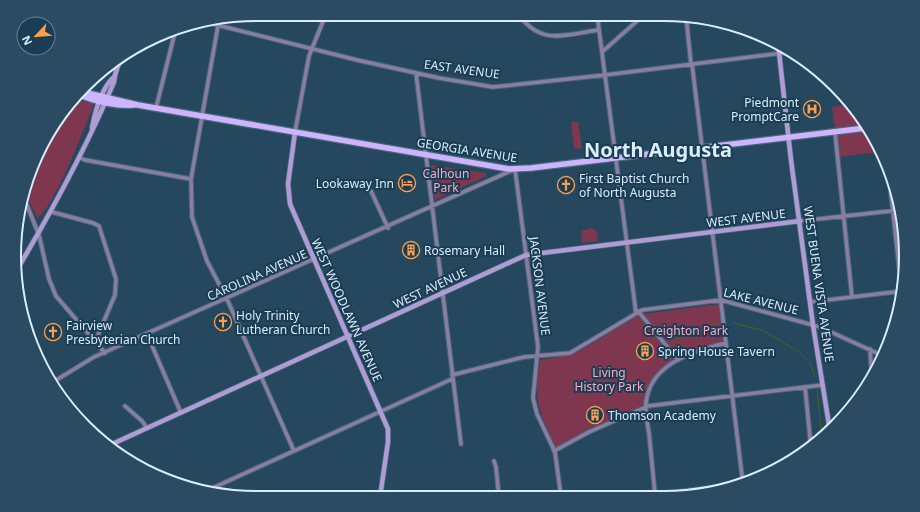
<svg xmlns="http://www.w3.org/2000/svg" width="920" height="512" font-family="'Noto Sans',sans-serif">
	<rect width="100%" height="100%" fill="#26485f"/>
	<path fill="#7f3750" d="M75,100L92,103L93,107C85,126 53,211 37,218L24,189L55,121Z
		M851,104L856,109L878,152L839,157L832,107Z
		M571,122H578L582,148L574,149Z
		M431,165L486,173V176L435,200Z
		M592,228L597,232L598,241L582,243L581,231Z
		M720,304L724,342L700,348L679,358L644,314Z
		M639,315L674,360C657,372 644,383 644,405L599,425L556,448C539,412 533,400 540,360L574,354Z"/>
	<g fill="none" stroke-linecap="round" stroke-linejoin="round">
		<path stroke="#505f16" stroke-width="1" d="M733,323L762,330L798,351L811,364L815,377
			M673,343L686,333L719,321
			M614,382L622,380L626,383H629L658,354
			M817,390L822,438"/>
		<g stroke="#46667b" stroke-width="5.5">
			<path id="street" d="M381,14L396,17L406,14
				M518,14C542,47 565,34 599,30
				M597,14L636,313
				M686,16L691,64
				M219,20L191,179L192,217L207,261L227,299L294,451
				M205,22L357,60L439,78L493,87L605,75L791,52
				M602,52L645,14
				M416,73L461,444
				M156,108L176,28
				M295,132L309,56L326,14
				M835,132L852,297
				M80,158L85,160L191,179
				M889,176L902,293
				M371,191L388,228
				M22,193L39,235L49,279L56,296L105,353
				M52,212L93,223L99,226L116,279L115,295L95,342
				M800,221L899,210
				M810,302L903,291
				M638,311L678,360
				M147,334L181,413
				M870,349L872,379
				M452,375L524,357L570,353L642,310L721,300L820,327L881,355
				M53,382L94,357L515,169L538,347L533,398L537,414L555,452L561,496
				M805,387L811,447
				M125,406L142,421L147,428
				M554,451L589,432L648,406L823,385
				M494,461L496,467L499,497
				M206,491L452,379
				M655,494C653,474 651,454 649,433C647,422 644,408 647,397C654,362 697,350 726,343
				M641,496L743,484L692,64"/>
		</g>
		<g stroke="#46667b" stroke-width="6">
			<path id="secondary" d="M778,43L791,160L813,325L830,431
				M92,128C95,112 102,87 115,76
				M295,132L288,184L290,204L388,429V442L380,497
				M15,273C52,211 86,149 114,82L115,75L121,57
				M110,445L526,255L800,221"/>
		</g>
		<g stroke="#46667b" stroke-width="8">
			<path id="primary" d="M83,92L138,105L509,169L531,168L866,128
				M80,95C96,102 117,106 134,105"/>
		</g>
		<use href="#street" stroke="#897da0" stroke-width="3.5"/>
		<use href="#secondary" stroke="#b09cd4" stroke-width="4.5"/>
		<use href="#primary" stroke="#cdb4fc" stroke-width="5.5"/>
	</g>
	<defs>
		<g id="hospital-ring" transform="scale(0.9)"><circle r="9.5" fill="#1b3d54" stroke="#f99f4d" stroke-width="1.5"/><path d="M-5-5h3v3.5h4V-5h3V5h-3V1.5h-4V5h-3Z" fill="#f99f4d"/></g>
		<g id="hotel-ring" transform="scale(0.9)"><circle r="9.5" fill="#1b3d54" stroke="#f99f4d" stroke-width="1.5"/><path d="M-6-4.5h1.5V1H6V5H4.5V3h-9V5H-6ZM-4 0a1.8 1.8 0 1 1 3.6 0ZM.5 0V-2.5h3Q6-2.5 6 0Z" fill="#f99f4d"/></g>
		<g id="church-ring" transform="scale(0.9)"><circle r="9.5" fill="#1b3d54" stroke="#f99f4d" stroke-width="1.5"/><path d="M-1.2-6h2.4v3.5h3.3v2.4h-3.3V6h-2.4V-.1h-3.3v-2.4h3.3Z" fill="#f99f4d"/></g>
		<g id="building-ring" transform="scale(0.9)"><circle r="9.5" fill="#1b3d54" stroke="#f99f4d" stroke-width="1.5"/><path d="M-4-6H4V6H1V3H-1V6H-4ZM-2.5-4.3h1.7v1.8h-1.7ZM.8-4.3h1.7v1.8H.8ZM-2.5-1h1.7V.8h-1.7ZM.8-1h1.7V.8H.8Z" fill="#f99f4d"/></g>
	</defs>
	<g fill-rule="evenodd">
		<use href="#hospital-ring" x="812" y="109"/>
		<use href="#hotel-ring" x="407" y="183"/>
		<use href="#church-ring" x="566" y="185"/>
		<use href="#building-ring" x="411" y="250"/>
		<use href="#church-ring" x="223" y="322"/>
		<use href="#church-ring" x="53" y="332"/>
		<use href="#building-ring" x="645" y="351"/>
		<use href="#building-ring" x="595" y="415"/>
	</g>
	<g text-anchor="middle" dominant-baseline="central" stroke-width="4" stroke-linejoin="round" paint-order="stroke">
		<g font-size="12" fill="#daedfb" stroke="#1b3d54">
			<text transform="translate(462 69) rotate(8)">EAST AVENUE</text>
			<text transform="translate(467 150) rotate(9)">GEORGIA AVENUE</text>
			<text transform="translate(746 218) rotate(-7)">WEST AVENUE</text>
			<text transform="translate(257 275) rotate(-24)">CAROLINA AVENUE</text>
			<text transform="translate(819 284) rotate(82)">WEST BUENA VISTA AVENUE</text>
			<text transform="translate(540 286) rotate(83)">JACKSON AVENUE</text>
			<text transform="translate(430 288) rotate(-25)">WEST AVENUE</text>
			<text transform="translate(761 301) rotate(14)">LAKE AVENUE</text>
			<text transform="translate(347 310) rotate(66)">WEST WOODLAWN AVENUE</text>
		</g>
		<g font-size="12" fill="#daedfb" stroke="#1b3d54" text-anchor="start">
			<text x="799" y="102" text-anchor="end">Piedmont<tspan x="799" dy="14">PromptCare</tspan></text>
			<text x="579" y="178">First Baptist Church<tspan x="579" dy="14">of North Augusta</tspan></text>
			<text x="394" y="183" text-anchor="end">Lookaway Inn</text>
			<text x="424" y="250">Rosemary Hall</text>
			<text x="236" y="315">Holy Trinity<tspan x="236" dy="14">Lutheran Church</tspan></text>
			<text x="66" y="325">Fairview<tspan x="66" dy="14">Presbyterian Church</tspan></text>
			<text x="658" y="351">Spring House Tavern</text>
			<text x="608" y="415">Thomson Academy</text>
		</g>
		<g font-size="12" fill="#f8adc3" stroke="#1b3d54">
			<text x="446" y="173">Calhoun<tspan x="446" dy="14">Park</tspan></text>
			<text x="686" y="330">Creighton Park</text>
			<text x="609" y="372">Living<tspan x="609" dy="14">History Park</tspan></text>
		</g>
		<g font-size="20" font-weight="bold" fill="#daedfb" stroke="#1b3d54">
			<text x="658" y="149">North Augusta</text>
		</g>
	</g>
	<path d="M0 0H920V512H0ZM256 21H664A235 235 0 0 1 899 256V256A235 235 0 0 1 664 491H256A235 235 0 0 1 21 256V256A235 235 0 0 1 256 21Z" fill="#2a4b61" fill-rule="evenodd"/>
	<path fill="none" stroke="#daedfb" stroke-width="2" d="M256 21H664A235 235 0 0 1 899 256V256A235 235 0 0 1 664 491H256A235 235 0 0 1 21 256V256A235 235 0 0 1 256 21Z"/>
	<g transform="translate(36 36) rotate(244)"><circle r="19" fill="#1b3d54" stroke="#678397"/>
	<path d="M0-3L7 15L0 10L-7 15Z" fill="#f99f4d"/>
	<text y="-6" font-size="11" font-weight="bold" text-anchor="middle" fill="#daedfb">N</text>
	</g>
</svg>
